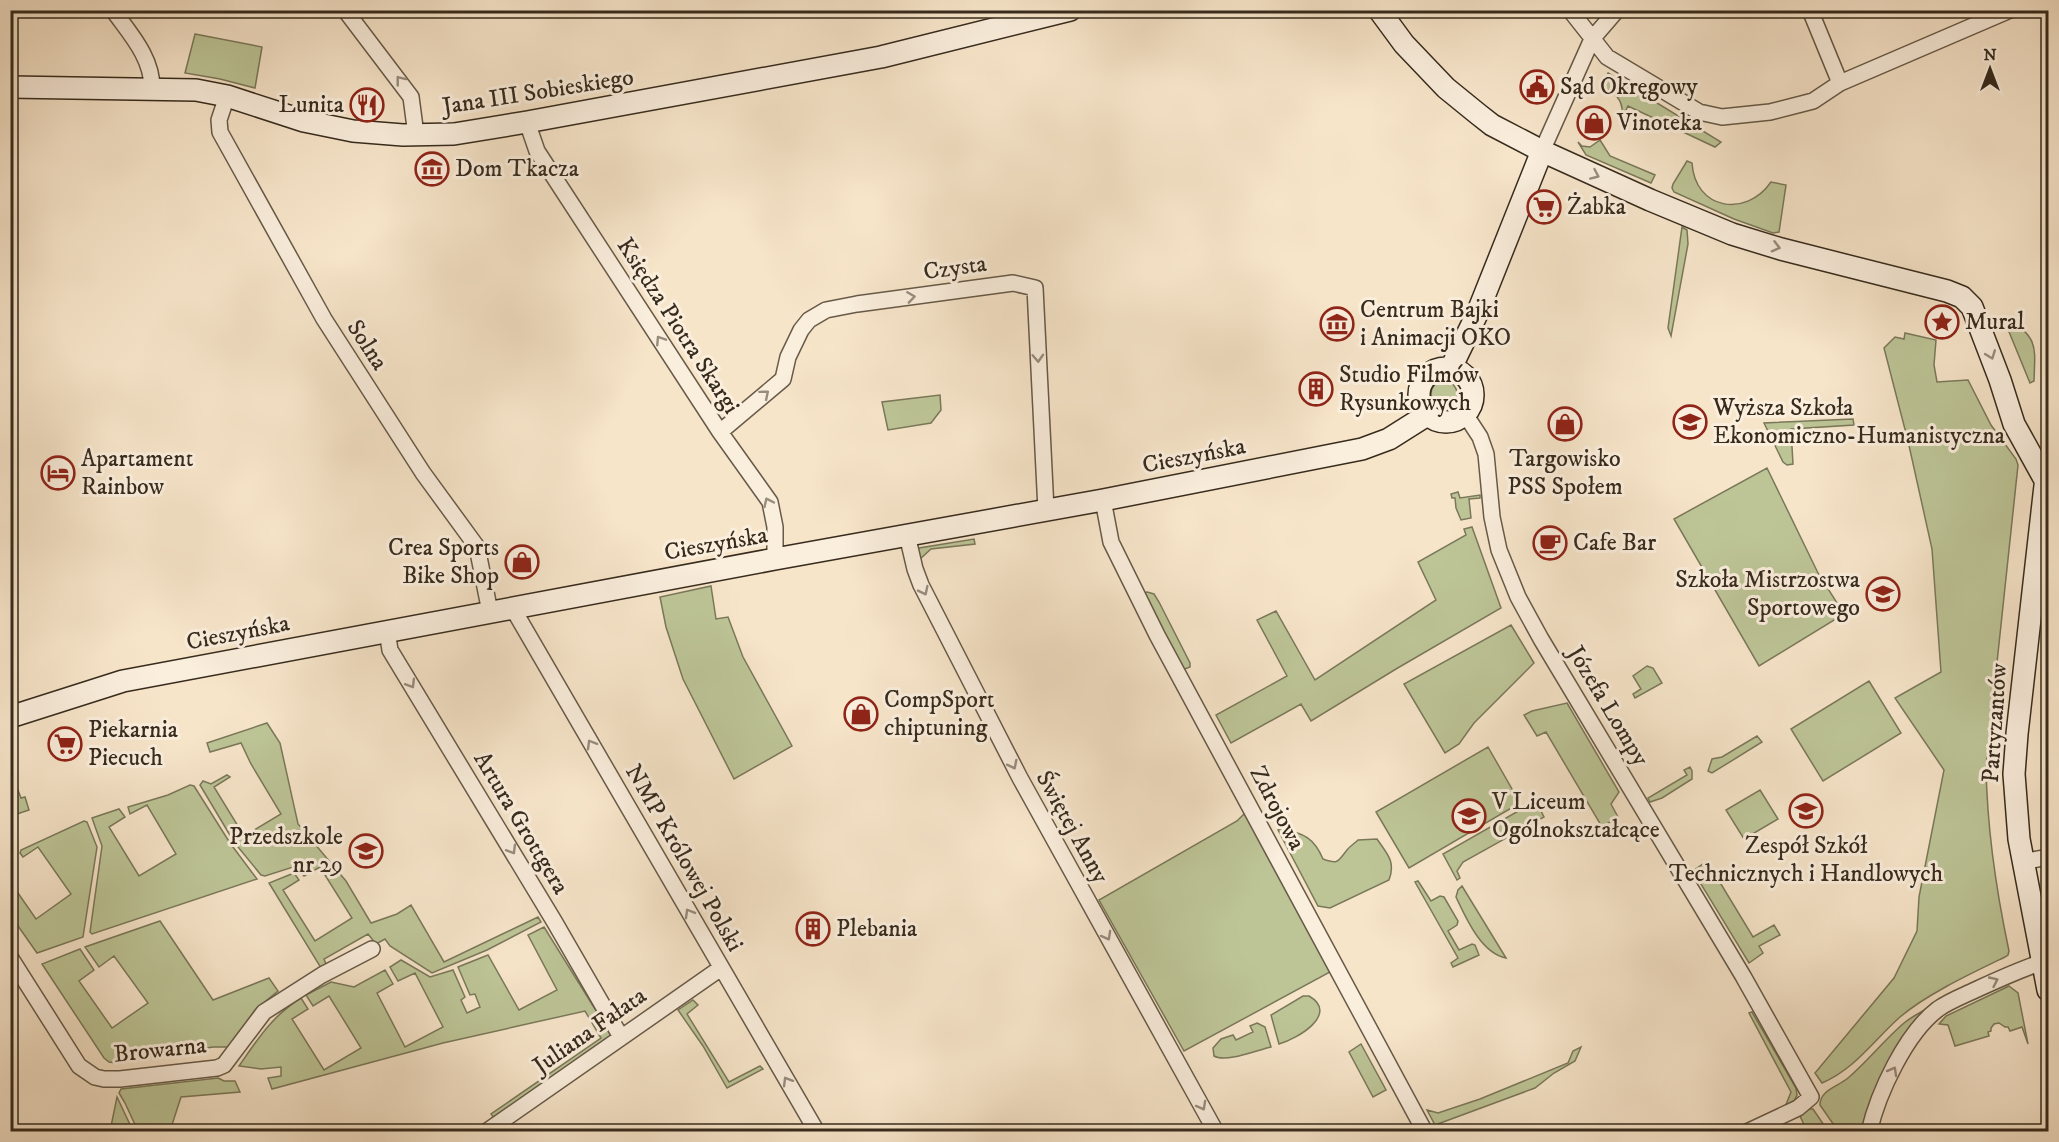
<svg xmlns="http://www.w3.org/2000/svg" width="2059" height="1142" font-family="'IM FELL DW Pica',serif">
	<rect width="100%" height="100%" fill="#f7e5ca"/>
	<filter id="stains"><feTurbulence type="fractalNoise" baseFrequency=".00333" numOctaves="4"/><feColorMatrix values="0 0 0 0 .2 0 0 0 0 .09 0 0 0 0 .02 0 0 0 .5 -.17"/></filter>
	<radialGradient id="worn" r=".72"><stop offset=".6" stop-color="#630" stop-opacity="0"/><stop offset="1" stop-color="#630" stop-opacity=".3"/></radialGradient>
	<path fill="#bdc597" stroke="#7a785a" stroke-width="1.5" d="M195,34L262,47L255,88L220,79L185,73Z
		M1608,73L1721,142L1715,147L1628,106L1622,118C1624,102 1617,92 1602,87Z
		M1600,140L1610,156L1655,175L1651,183L1586,155L1578,142L1582,146L1590,147Z
		M1687,161L1692,163C1695,210 1746,218 1771,182L1786,185L1779,232L1773,233L1734,219L1674,192L1672,188L1673,184Z
		M1682,227L1687,230L1688,244L1671,336L1668,328Z
		M2007,318C2039,338 2035,347 2034,381L2030,383L2005,322Z
		M1905,333L1936,340L1934,365L1937,382L1968,380L1991,425L2016,459L2018,465L1986,766C1987,829 1996,890 2009,951L2008,955L2005,957C1972,973 1927,994 1900,1017C1874,1040 1855,1069 1822,1083L1815,1073L1894,978L1917,931L1919,897L1944,770L1895,698L1941,672L1932,549L1908,441L1884,348L1895,337L1904,339Z
		M1431 394a13 13 0 1 1 26 0a13 13 0 1 1-26 0Z
		M940,395L941,410L931,423L888,430L882,402Z
		M1853,419L1854,425L1791,429L1793,464L1787,465L1783,462L1764,423Z
		M1767,468L1818,573L1844,614L1759,666L1674,519Z
		M1458,492L1460,498L1480,495V498L1469,499L1471,518L1461,520L1456,508L1455,498H1452L1451,494Z
		M1472,527L1501,608L1396,669L1311,721L1301,704L1231,743L1216,715L1287,676L1257,620L1276,611L1315,680L1436,600L1418,562L1466,535L1464,529Z
		M974,539L975,544L931,549L919,560L918,551L919,548Z
		M711,586L716,619L728,617L743,657L792,746L734,779L683,679L666,627L660,597Z
		M1147,592L1154,594L1159,602L1190,663V667L1182,670L1143,593Z
		M1511,625L1534,663L1474,723L1459,744L1445,753L1404,684Z
		M1647,666L1653,668L1662,683L1635,698L1633,694L1641,689L1633,676Z
		M1869,681L1901,733L1823,781L1791,729Z
		M1567,703L1619,792L1611,804L1618,817L1602,827L1546,732L1537,736L1524,715L1532,711Z
		M267,723L280,743L298,824L346,881L371,923L397,914L411,905L444,962L538,917L541,922L487,950L432,973L390,946L385,939L376,944L368,934L324,959L326,964L321,968L269,883L294,873L299,880L283,890L315,941L352,918L320,867L304,876L296,866L265,876L261,875L234,842L200,785L203,781L211,784L227,775L230,777L214,787L244,836L281,814L251,764L241,743L210,752L207,743Z
		M1757,736L1762,742L1712,773L1708,771L1712,759L1722,757Z
		M1488,747L1520,803L1409,868L1376,812Z
		M1690,767L1692,771V779L1662,798L1650,802L1648,798L1687,775L1684,770Z
		M11,780L16,785L21,798L25,797L29,810L11,816Z
		M190,785L194,786L230,843L257,879L92,934L90,932L102,846L92,818L119,809L125,817L109,827L139,876L176,854L147,805L130,814L128,807L168,795Z
		M1760,790L1778,819L1744,839L1726,810Z
		M1536,801L1544,817L1463,862L1457,871L1460,878L1457,880L1443,854Z
		M1245,813L1330,972L1184,1051L1099,900L1237,821Z
		M84,821L87,822L97,847L83,937L37,953L11,916V883L36,919L71,894L38,847L23,857L20,853L21,850Z
		M1281,829C1304,833 1314,838 1323,859C1339,865 1338,861 1347,850C1350,846 1355,843 1358,840L1377,839C1387,854 1396,861 1389,880L1330,908L1318,906L1278,830Z
		M1707,861L1753,937L1774,925L1780,935L1759,946L1763,953L1749,963L1693,871Z
		M1418,881L1431,901L1440,896L1444,897L1458,921L1457,925L1448,931L1459,950L1472,944L1475,945L1479,955L1453,967L1451,963L1458,958L1415,882Z
		M1462,886L1506,958C1481,953 1466,918 1456,897L1458,890Z
		M160,921L213,1000L269,978L278,991L255,1010L229,1047H213L116,1063L109,1062L104,1058L42,964L80,949L94,970L79,981L112,1028L148,1003L114,956L99,967L85,947Z
		M544,927L613,1038L494,1118L491,1114L601,1038L585,1011L443,1043L272,1089L268,1078L281,1076V1067L261,1069L239,1066C257,1040 273,1015 301,998L308,1009L292,1019L324,1070L361,1048L329,996L313,1006L306,995L331,982L354,987L385,970L393,984L377,993L405,1047L443,1027L415,973L398,981L390,967L401,960L430,977L453,970L465,997L461,1000L467,1013L480,1007L475,994L470,995L458,967L488,955L519,1010L557,990L528,935Z
		M2009,986L2018,993L2028,1044L2022,1027L2010,1031L2008,1027H2005L1999,1023L1994,1024L1991,1028V1031L1988,1032L1989,1036L1955,1046L1948,1025L1939,1024L1946,1016Z
		M1303,996H1309C1340,1014 1297,1039 1279,1044L1271,1015Z
		M693,1000L698,1005L687,1014L729,1082L760,1066L763,1069L727,1088L703,1046L678,1010Z
		M1928,1008L1862,1131H1838L1820,1105C1820,1090 1837,1087 1848,1078C1868,1061 1884,1040 1904,1023C1911,1017 1920,1013 1928,1008Z
		M1752,1012L1796,1088L1797,1095L1792,1105L1785,1107L1791,1092L1749,1013Z
		M1257,1023L1265,1027L1271,1047C1257,1050 1226,1063 1214,1056L1213,1048L1221,1039L1233,1035L1236,1040L1253,1032L1250,1026Z
		M1361,1044L1386,1090L1373,1097L1349,1052Z
		M1581,1047L1575,1061L1554,1073L1535,1088L1435,1125L1427,1110L1438,1113L1480,1099L1568,1063L1573,1051Z
		M218,1078L224,1081H235L240,1092L181,1097L170,1131H138L125,1103L119,1093L121,1089Z
		M117,1097L133,1131H110Z
		M1808,1109H1813L1828,1131H1807L1800,1116V1112Z"/>
	<g fill="none" stroke-linecap="round" stroke-linejoin="round">
		<g stroke="#675a48" stroke-width="18">
			<path id="street" d="M113,10C130,34 152,57 152,88
				M345,10L411,97L416,135
				M1570,10L1607,57L1699,112L1722,117L1770,112L1813,101L1840,83L2010,10
				M1810,10L1840,83
				M227,96L219,120L220,132L324,319L423,473L477,547L490,612
				M527,122L537,151L720,432L770,502L775,527V559
				M1542,151L1592,39L1617,10
				M1465,414L1480,437L1486,454L1492,517L1499,550L1518,597L1541,639L1743,976L1811,1097L1798,1108L1747,1132
				M720,432L783,379L788,357L801,330L809,320L826,310L857,304L1013,283L1035,288L1046,510
				M1103,500L1111,542L1157,635L1425,1132
				M907,535L915,569L921,585L1020,778L1216,1132
				M512,607L817,1132
				M387,631L390,650L554,921L621,1037
				M2022,862L2048,857
				M10,957L79,1066L95,1077L104,1079H120L217,1068L224,1065L264,1012L322,975L372,949
				M486,1132L721,968
				M1869,1132C1878,1093 1906,1033 1938,1009C1948,1002 1960,997 1971,992C1995,981 2018,970 2043,962"/>
		</g>
		<g stroke="#372b1d" stroke-width="24">
			<path id="secondary" d="M1379,10L1404,44L1446,88L1478,114L1492,125L1542,151L1650,200L1732,234L1781,249L1947,291L1962,297L1972,307L2000,380L2014,424L2045,480
				M10,87L196,90L227,96L304,121L353,131L403,135L454,134L527,122L881,57L1070,10
				M1419 395a27 27 0 1 1 54 0a27 27 0 1 1-54 0Z
				M1451,368L1477,314L1542,151
				M2047,468L2017,734L2014,774L2019,839L2048,990
				M10,717L123,681L775,559L1103,500L1362,449L1389,439L1427,415"/>
		</g>
		<use href="#street" stroke="#faeedd" stroke-width="15"/>
		<use href="#secondary" stroke="#faeedd" stroke-width="21"/>
	</g>
	<defs><path id="oneway-chevron" d="M-2-3.5L2.5 0L-2 3.5" fill="none" stroke-width="1.6" stroke-linecap="round" stroke-linejoin="round" transform="scale(1.5)"/></defs>
	<g stroke="#988c7d">
		<use href="#oneway-chevron" transform="translate(400 80) rotate(-128)"/>
		<use href="#oneway-chevron" transform="translate(1595 175) rotate(24)"/>
		<use href="#oneway-chevron" transform="translate(1776 247) rotate(15)"/>
		<use href="#oneway-chevron" transform="translate(911 297) rotate(-8)"/>
		<use href="#oneway-chevron" transform="translate(660 340) rotate(-123)"/>
		<use href="#oneway-chevron" transform="translate(1991 355) rotate(69)"/>
		<use href="#oneway-chevron" transform="translate(1038 358) rotate(87)"/>
		<use href="#oneway-chevron" transform="translate(765 394) rotate(-40)"/>
		<use href="#oneway-chevron" transform="translate(768 502) rotate(-115)"/>
		<use href="#oneway-chevron" transform="translate(924 591) rotate(64)"/>
		<use href="#oneway-chevron" transform="translate(411 684) rotate(59)"/>
		<use href="#oneway-chevron" transform="translate(591 744) rotate(-120)"/>
		<use href="#oneway-chevron" transform="translate(1013 765) rotate(63)"/>
		<use href="#oneway-chevron" transform="translate(512 850) rotate(59)"/>
		<use href="#oneway-chevron" transform="translate(689 913) rotate(-120)"/>
		<use href="#oneway-chevron" transform="translate(1107 936) rotate(61)"/>
		<use href="#oneway-chevron" transform="translate(1994 981) rotate(-25)"/>
		<use href="#oneway-chevron" transform="translate(1893 1071) rotate(-61)"/>
		<use href="#oneway-chevron" transform="translate(787 1081) rotate(-121)"/>
		<use href="#oneway-chevron" transform="translate(1202 1106) rotate(61)"/>
	</g>
	<defs>
		<g id="civic-ring" transform="scale(1.725)"><circle r="9.5" fill="#faeedd" stroke="#8f2418" stroke-width="1.5"/><path d="M-.6-6.5H3V-4.5H.6V-3L4-1V1h2V6H-6V1h2V-1L-.6-3ZM-1.2 2.5V6h2.4V2.5Z" fill="#8f2418"/></g>
		<g id="restaurant-ring" transform="scale(1.725)"><circle r="9.5" fill="#faeedd" stroke="#8f2418" stroke-width="1.5"/><path d="M-5-6h1v4h1v-4h1v4h1v-4h1v5L-1.5 .5V6h-2V.5L-5-1ZM5-6V6H3V1.5H1.5Q1.5-4 5-6Z" fill="#8f2418"/></g>
		<g id="shop-ring" transform="scale(1.725)"><circle r="9.5" fill="#faeedd" stroke="#8f2418" stroke-width="1.5"/><path d="M-5-2.5h2.3a2.7 3.5 0 0 1 5.4 0H5L5.5 6h-11ZM-1.5-2.5h3a1.5 2.3 0 0 0-3 0Z" fill="#8f2418"/></g>
		<g id="museum-ring" transform="scale(1.725)"><circle r="9.5" fill="#faeedd" stroke="#8f2418" stroke-width="1.5"/><path d="M0-6L6-3V-2H-6V-3ZM-5-1h2V3h-2ZM-1-1h2V3h-2ZM3-1h2V3H3ZM-6 4H6V6H-6Z" fill="#8f2418"/></g>
		<g id="supermarket-ring" transform="scale(1.725)"><circle r="9.5" fill="#faeedd" stroke="#8f2418" stroke-width="1.5"/><path d="M-6-5.5h2.5l.6 2H6L4.5 2H-2.5L-4.4-4H-6ZM-1.5 3.2a1.3 1.3 0 1 0 .1 0ZM3 3.2a1.3 1.3 0 1 0 .1 0Z" fill="#8f2418"/></g>
		<g id="sight-ring" transform="scale(1.725)"><circle r="9.5" fill="#faeedd" stroke="#8f2418" stroke-width="1.5"/><path d="M0-6L1.8-2.2L6-1.7L2.9 1.2L3.7 5.4L0 3.3L-3.7 5.4L-2.9 1.2L-6-1.7L-1.8-2.2Z" fill="#8f2418"/></g>
		<g id="building-ring" transform="scale(1.725)"><circle r="9.5" fill="#faeedd" stroke="#8f2418" stroke-width="1.5"/><path d="M-4-6H4V6H1V3H-1V6H-4ZM-2.5-4.3h1.7v1.8h-1.7ZM.8-4.3h1.7v1.8H.8ZM-2.5-1h1.7V.8h-1.7ZM.8-1h1.7V.8H.8Z" fill="#8f2418"/></g>
		<g id="university-ring" transform="scale(1.725)"><circle r="9.5" fill="#faeedd" stroke="#8f2418" stroke-width="1.5"/><path d="M0-5L7-2L0 1L-7-2ZM-4 1L0 2.5L4 1V4Q0 6-4 4Z" fill="#8f2418"/></g>
		<g id="hotel-ring" transform="scale(1.725)"><circle r="9.5" fill="#faeedd" stroke="#8f2418" stroke-width="1.5"/><path d="M-6-4.5h1.5V1H6V5H4.5V3h-9V5H-6ZM-4 0a1.8 1.8 0 1 1 3.6 0ZM.5 0V-2.5h3Q6-2.5 6 0Z" fill="#8f2418"/></g>
		<g id="cafe-ring" transform="scale(1.725)"><circle r="9.5" fill="#faeedd" stroke="#8f2418" stroke-width="1.5"/><path d="M-5.5-4.5H6V0H3Q3 3.5 0 3.5H-2.5Q-5.5 3.5-5.5 0ZM3-3.2v2h1.7v-2ZM-6 4.5H4V6H-6Z" fill="#8f2418"/></g>
		<g id="school-ring" transform="scale(1.725)"><circle r="9.5" fill="#faeedd" stroke="#8f2418" stroke-width="1.5"/><path d="M0-5L7-2L0 1L-7-2ZM-4 1L0 2.5L4 1V4Q0 6-4 4Z" fill="#8f2418"/></g>
	</defs>
	<g fill-rule="evenodd">
		<use href="#civic-ring" x="1537" y="87"/>
		<use href="#restaurant-ring" x="367" y="105"/>
		<use href="#shop-ring" x="1594" y="123"/>
		<use href="#museum-ring" x="432" y="169"/>
		<use href="#supermarket-ring" x="1544" y="207"/>
		<use href="#sight-ring" x="1942" y="322"/>
		<use href="#museum-ring" x="1337" y="324"/>
		<use href="#building-ring" x="1316" y="389"/>
		<use href="#university-ring" x="1690" y="422"/>
		<use href="#shop-ring" x="1565" y="424"/>
		<use href="#hotel-ring" x="58" y="473"/>
		<use href="#cafe-ring" x="1550" y="543"/>
		<use href="#shop-ring" x="522" y="562"/>
		<use href="#school-ring" x="1883" y="594"/>
		<use href="#shop-ring" x="861" y="714"/>
		<use href="#supermarket-ring" x="65" y="744"/>
		<use href="#school-ring" x="1806" y="811"/>
		<use href="#school-ring" x="1469" y="816"/>
		<use href="#school-ring" x="366" y="851"/>
		<use href="#building-ring" x="813" y="929"/>
	</g>
	<g text-anchor="middle" dominant-baseline="central" stroke-width="6" stroke-linejoin="round" paint-order="stroke">
		<g font-size="24" fill="#372b1d" stroke="#faeedd" text-anchor="start">
			<text x="1560" y="87">Sąd Okręgowy</text>
			<text x="344" y="105" text-anchor="end">Lunita</text>
			<text x="1617" y="123">Vinoteka</text>
			<text x="455" y="169">Dom Tkacza</text>
			<text x="1567" y="207">Żabka</text>
			<text x="1360" y="310">Centrum Bajki<tspan x="1360" dy="28">i Animacji OKO</tspan></text>
			<text x="1965" y="322">Mural</text>
			<text x="1339" y="375">Studio Filmów<tspan x="1339" dy="28">Rysunkowych</tspan></text>
			<text x="1713" y="408">Wyższa Szkoła<tspan x="1713" dy="28">Ekonomiczno-Humanistyczna</tspan></text>
			<text x="81" y="459">Apartament<tspan x="81" dy="28">Rainbow</tspan></text>
			<text x="1565" y="459" text-anchor="middle">Targowisko<tspan x="1565" dy="28">PSS Społem</tspan></text>
			<text x="1573" y="543">Cafe Bar</text>
			<text x="499" y="548" text-anchor="end">Crea Sports<tspan x="499" dy="28">Bike Shop</tspan></text>
			<text x="1860" y="580" text-anchor="end">Szkoła Mistrzostwa<tspan x="1860" dy="28">Sportowego</tspan></text>
			<text x="884" y="700">CompSport<tspan x="884" dy="28">chiptuning</tspan></text>
			<text x="88" y="730">Piekarnia<tspan x="88" dy="28">Piecuch</tspan></text>
			<text x="1492" y="802">V Liceum<tspan x="1492" dy="28">Ogólnokształcące</tspan></text>
			<text x="343" y="837" text-anchor="end">Przedszkole<tspan x="343" dy="28">nr 29</tspan></text>
			<text x="1806" y="846" text-anchor="middle">Zespół Szkół<tspan x="1806" dy="28">Technicznych i Handlowych</tspan></text>
			<text x="836" y="929">Plebania</text>
		</g>
		<g font-size="24" fill="#372b1d" stroke="#faeedd">
			<text transform="translate(538 92) rotate(-9)">Jana III Sobieskiego</text>
			<text transform="translate(955 268) rotate(-8)">Czysta</text>
			<text transform="translate(678 326) rotate(57)">Księdza Piotra Skargi</text>
			<text transform="translate(367 345) rotate(57)">Solna</text>
			<text transform="translate(1194 456) rotate(-11)">Cieszyńska</text>
			<text transform="translate(716 544) rotate(-10)">Cieszyńska</text>
			<text transform="translate(238 633) rotate(-11)">Cieszyńska</text>
			<text transform="translate(1608 706) rotate(59)">Józefa Lompy</text>
			<text transform="translate(1995 723) rotate(-86)">Partyzantów</text>
			<text transform="translate(1277 808) rotate(62)">Zdrojowa</text>
			<text transform="translate(521 823) rotate(59)">Artura Grottgera</text>
			<text transform="translate(1072 827) rotate(61)">Świętej Anny</text>
			<text transform="translate(684 858) rotate(60)">NMP Królowej Polski</text>
			<text transform="translate(590 1031) rotate(-35)">Juliana Fałata</text>
			<text transform="translate(160 1050) rotate(-6)">Browarna</text>
		</g>
	</g>
	<rect width="2059" height="1142" fill="none" stroke="#f7e5ca" stroke-width="36"/>
	<rect x="12" y="12" width="2035" height="1118" fill="none" stroke="#372b1d" stroke-width="3"/>
	<rect x="18" y="18" width="2023" height="1106" fill="none" stroke="#372b1d" stroke-width="1.5"/>
	<g transform="translate(1990 69)" stroke="#faeedd" stroke-width="4.5" paint-order="stroke">
	<path d="M0-4.5L10 22L0 15L-10 22Z" fill="#372b1d"/>
	<text y="-9" font-size="16" font-weight="bold" text-anchor="middle" fill="#372b1d">N</text>
	</g>
	<rect width="100%" height="100%" filter="url(#stains)"/>
	<rect width="100%" height="100%" fill="url(#worn)"/>
</svg>
